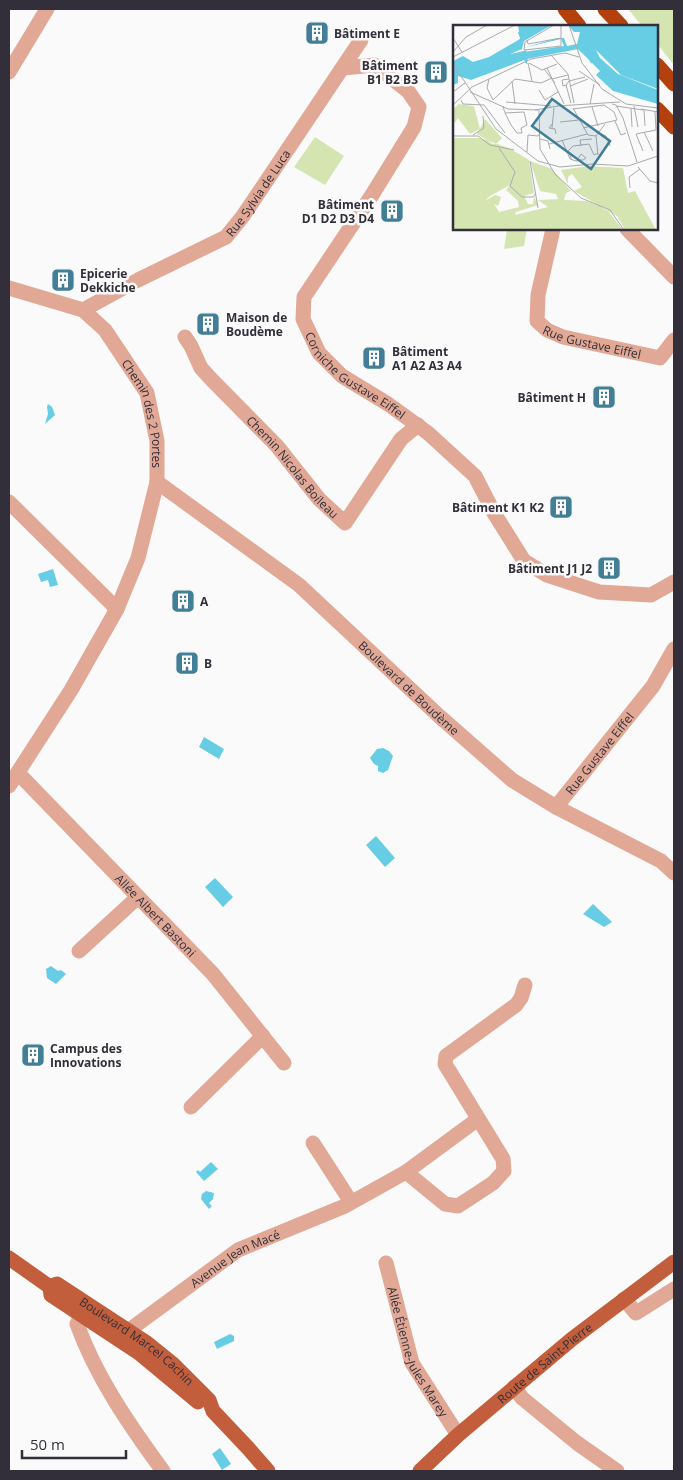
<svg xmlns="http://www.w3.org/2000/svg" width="683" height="1480" font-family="'Open Sans',sans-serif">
	<rect width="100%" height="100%" fill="#fafafa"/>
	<path fill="#d4e5b2" d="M628,9H674V65L657,44V26H642Z
		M315,137L344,156L325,185L294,167Z
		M515,229H527L524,246L504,249L507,230Z"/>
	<path fill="#67cde5" d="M48,404L52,407L55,415L45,424L48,414L47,407Z
		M53,569L58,585L50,587L48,580L41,582L38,574Z
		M204,737L224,749L219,759L199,747Z
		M383,748L389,751L393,756L388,770L383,773L378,771V766L374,764L370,758L377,749Z
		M376,836L395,858L385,867L366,845Z
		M215,878L233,897L223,907L205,887Z
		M593,904L610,920L612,922L604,927L583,914Z
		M51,966L58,971L61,970L66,974L56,984L47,978L46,969Z
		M211,1162L218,1169L204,1181L196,1172L198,1170L200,1172Z
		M206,1191L214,1193L213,1199L209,1203L212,1206L209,1209L201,1199L202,1194Z
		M230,1334L234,1336V1341L217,1349L214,1342Z
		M220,1448L231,1464L222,1470L212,1454Z"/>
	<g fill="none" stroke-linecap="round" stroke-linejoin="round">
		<g stroke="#e1a895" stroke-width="15">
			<path id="s1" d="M343,68L375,65L408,91L419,107L414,127L372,195L304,297L303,319L319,353L342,376L388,404L428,433L475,476L494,513L524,561L547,575L599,592L651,595L674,582"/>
			<path d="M9,72L47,9"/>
			<path id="s2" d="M553,229L538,295L537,321L547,330L563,337L660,358L674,340"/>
			<path d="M627,229L674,277"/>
			<path id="s3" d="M9,288L83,310L105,330L147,393L157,441V482L138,558L117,609L71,690L9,786"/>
			<path id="s4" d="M83,310L138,280L226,237L243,216L361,40"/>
			<path id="s5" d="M185,337L191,346L201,368L212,380L277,446L319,499L345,523L401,439L418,425"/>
			<path id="s6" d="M157,482L299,585L439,716L512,780L556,807L661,861L674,873"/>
			<path d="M9,502L117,609"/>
			<path id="s7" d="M18,773L213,974L284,1063"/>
			<path id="s8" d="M556,807L653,686L674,649"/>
			<path d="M79,951L138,897"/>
			<path d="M191,1107L263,1036"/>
			<path d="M313,1143L351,1202"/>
			<path d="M406,1172L445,1204L458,1206L493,1183L504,1171L503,1159L445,1064L446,1056L516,1005L521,998L525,985"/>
			<path id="s9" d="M386,1263L412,1363L458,1435"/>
			<path d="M624,1299L636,1313L674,1289"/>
			<path d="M81,1315L77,1324C96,1377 130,1426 163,1471"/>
			<path id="s10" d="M128,1331L238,1250L345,1206L406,1172L478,1119"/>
			<path d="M514,1387L522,1398L577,1443L617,1471"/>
		</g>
		<g stroke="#c25e3c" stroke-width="15">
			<path d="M9,1258L50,1287L51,1295L139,1353L198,1402"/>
			<path id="s11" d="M50,1287L57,1284L147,1343L173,1364L209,1400L213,1411L248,1448L268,1471"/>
			<path id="s12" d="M420,1471L458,1435L572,1339L674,1262"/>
		</g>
		<path stroke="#b4400e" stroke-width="15" d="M565,9L579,26
			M605,9L621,26
			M657,65L674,84
			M657,109L674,127"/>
	</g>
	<defs>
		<g id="building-square" transform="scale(1.25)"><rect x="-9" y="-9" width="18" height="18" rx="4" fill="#427e95" stroke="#fafafa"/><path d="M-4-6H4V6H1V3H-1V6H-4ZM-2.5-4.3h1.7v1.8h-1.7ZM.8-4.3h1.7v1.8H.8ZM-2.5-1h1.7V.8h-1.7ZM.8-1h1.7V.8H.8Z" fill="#fff"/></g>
	</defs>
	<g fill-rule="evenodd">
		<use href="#building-square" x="317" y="33"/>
		<use href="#building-square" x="436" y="72"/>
		<use href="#building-square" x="392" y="211"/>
		<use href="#building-square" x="63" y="280"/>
		<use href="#building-square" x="208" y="324"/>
		<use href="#building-square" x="374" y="358"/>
		<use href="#building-square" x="604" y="397"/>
		<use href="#building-square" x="561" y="507"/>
		<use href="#building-square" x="609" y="568"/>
		<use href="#building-square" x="183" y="601"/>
		<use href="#building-square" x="187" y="663"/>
		<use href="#building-square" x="33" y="1055"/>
	</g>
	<g text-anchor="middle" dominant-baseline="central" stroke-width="5" stroke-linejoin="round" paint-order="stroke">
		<g font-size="12" font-weight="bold" fill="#332f3a" stroke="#fafafa" text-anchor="start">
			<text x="334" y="33">Bâtiment E</text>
			<text x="418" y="65" text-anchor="end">Bâtiment<tspan x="418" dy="14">B1 B2 B3</tspan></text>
			<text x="374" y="204" text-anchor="end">Bâtiment<tspan x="374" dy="14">D1 D2 D3 D4</tspan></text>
			<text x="80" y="273">Epicerie<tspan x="80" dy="14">Dekkiche</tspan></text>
			<text x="226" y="317">Maison de<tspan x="226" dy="14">Boudème</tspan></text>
			<text x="392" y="351">Bâtiment<tspan x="392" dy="14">A1 A2 A3 A4</tspan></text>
			<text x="586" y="397" text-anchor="end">Bâtiment H</text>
			<text x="544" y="507" text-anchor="end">Bâtiment K1 K2</text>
			<text x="592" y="568" text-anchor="end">Bâtiment J1 J2</text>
			<text x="200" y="601">A</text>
			<text x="204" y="663">B</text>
			<text x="50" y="1048">Campus des<tspan x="50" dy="14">Innovations</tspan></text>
		</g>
		<g font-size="12" fill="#332f3a" stroke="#fafafa">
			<text stroke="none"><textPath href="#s4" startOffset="215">Rue Sylvia de Luca</textPath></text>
			<text stroke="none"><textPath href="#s2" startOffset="154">Rue Gustave Eiffel</textPath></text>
			<text stroke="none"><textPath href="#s1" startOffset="418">Corniche Gustave Eiffel</textPath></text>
			<text stroke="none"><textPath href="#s3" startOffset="201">Chemin des 2 Portes</textPath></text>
			<text stroke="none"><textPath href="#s5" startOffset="170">Chemin Nicolas Boileau</textPath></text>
			<text stroke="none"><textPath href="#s6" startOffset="326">Boulevard de Boudème</textPath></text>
			<text stroke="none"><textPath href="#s8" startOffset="69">Rue Gustave Eiffel</textPath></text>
			<text stroke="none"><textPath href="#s7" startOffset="198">Allée Albert Bastoni</textPath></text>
			<text stroke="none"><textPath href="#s10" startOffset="130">Avenue Jean Macé</textPath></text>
			<text stroke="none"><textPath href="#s11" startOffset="106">Boulevard Marcel Cachin</textPath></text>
			<text stroke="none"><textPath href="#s9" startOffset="95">Allée Étienne-Jules Marey</textPath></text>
			<text stroke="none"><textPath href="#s12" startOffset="165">Route de Saint-Pierre</textPath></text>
		</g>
	</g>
	<g transform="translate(453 25)">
		<rect width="205" height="205" fill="#fafafa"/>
		<path d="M6,79L21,81L27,104L17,109L5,93L0,100V84ZM32,94L49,113L44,118L40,119L24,109ZM0,113H27L56,123L76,135L81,168L71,171L75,179H80L81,171L85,180L63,187L62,190L95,182L85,175L105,174L103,169L87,166L77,136L99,144L118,166L113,168L111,175L133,176L153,183L170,205H0ZM57,160L53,165L65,176L66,182L46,187L41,179L45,181L48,172L42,170L32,176L37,171ZM135,141L170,143L175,168L182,166L203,205H172L164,191L121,166L129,162L119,149L115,152V159L108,145Z" fill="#d4e5b2" fill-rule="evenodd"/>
		<path d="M65,0H99L71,16L69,24L57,29L111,21L108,14L70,23L105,13H111L114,21L124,19L127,7H121L115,0H205V64L168,50L143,25L147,33L165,49L205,65V79L160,66L143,50L147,46L125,24L74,34L18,55L5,51V58L0,60V36L10,31L20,37L36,32L67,14Z" fill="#67cde5"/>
		<path fill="none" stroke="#67cde5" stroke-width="2.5" d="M66,7L69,14L54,26L56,31L72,27L71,32L73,36L74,32L121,23M125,22L133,24L139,38"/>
		<path fill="none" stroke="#aaa9ad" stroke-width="1" d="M101,0L72,17L71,25L108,21V0M116,0L129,38L149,64L173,79L205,83M0,13L9,27M74,15L75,19L108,13M0,27L13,12L34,0M98,30L115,49L121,78M0,32L62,0M75,38L79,56M76,38L89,45L104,39M0,39L43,104L85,136L107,142L140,139L175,141L205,131M94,43L111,79M91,44L102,58M126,46L147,60M36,54L34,63L40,75M99,54L115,50M59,56L62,79M116,56L113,60L118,78M116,56L132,52M113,60L110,61L109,55L116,54M117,61L135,54M86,65L92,75L105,67M0,67L12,58M17,67L55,84L85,85M8,75L10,79L31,80L52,108M40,75L62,54L88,58L99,53M53,77L98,81M137,79L141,59M159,79L163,80L170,93L184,137M0,80L19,62L78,34L112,28L126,32M50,81L51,85L52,87V88L58,100L64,108H69L68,103L74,100L71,87L52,88M104,81L167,77M163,81L190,85M181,81L185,102M139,82L145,101M120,83L135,110L143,111L152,99M178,83L179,102M120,84L151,80L161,87L164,95L130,103M188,84L205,87M82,85L105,81M86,85L87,124L102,149L128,173L157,185L171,205M191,85L192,101M162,96L168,110L173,108M107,97L126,95M99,99L96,103L102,104L103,109M99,103L101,83M191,107L200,126M146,108L153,111L157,121M20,110L31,103L30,91M0,111H25L37,120L61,125M143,111L145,130M87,114L95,116L97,124M109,115L117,134L123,136H124L126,135H130L133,133L128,129L124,136M96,119L134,109M128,121L127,115L139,114M46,123L62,147L57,161L69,172H80L83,168M190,126L183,109L203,105L202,87M74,127L75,110L85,111L87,108M119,135L115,126L120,121L136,119L141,130L145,128M77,136L85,183M185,142L197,156L205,158M177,163L176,152L187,144"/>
		<path fill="#427e95" fill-opacity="0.15" stroke="#427e95" stroke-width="2.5" d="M99,74L157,116L138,144L79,101Z"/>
		<rect width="205" height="205" fill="none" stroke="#332f3a" stroke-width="2.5"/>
	</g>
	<rect width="683" height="1480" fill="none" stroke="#332f3a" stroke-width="20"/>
	<path d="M22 1450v8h104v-8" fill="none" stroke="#332f3a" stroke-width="2.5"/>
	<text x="30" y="1450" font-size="15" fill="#332f3a" stroke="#fafafa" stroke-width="4" paint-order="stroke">50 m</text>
</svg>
